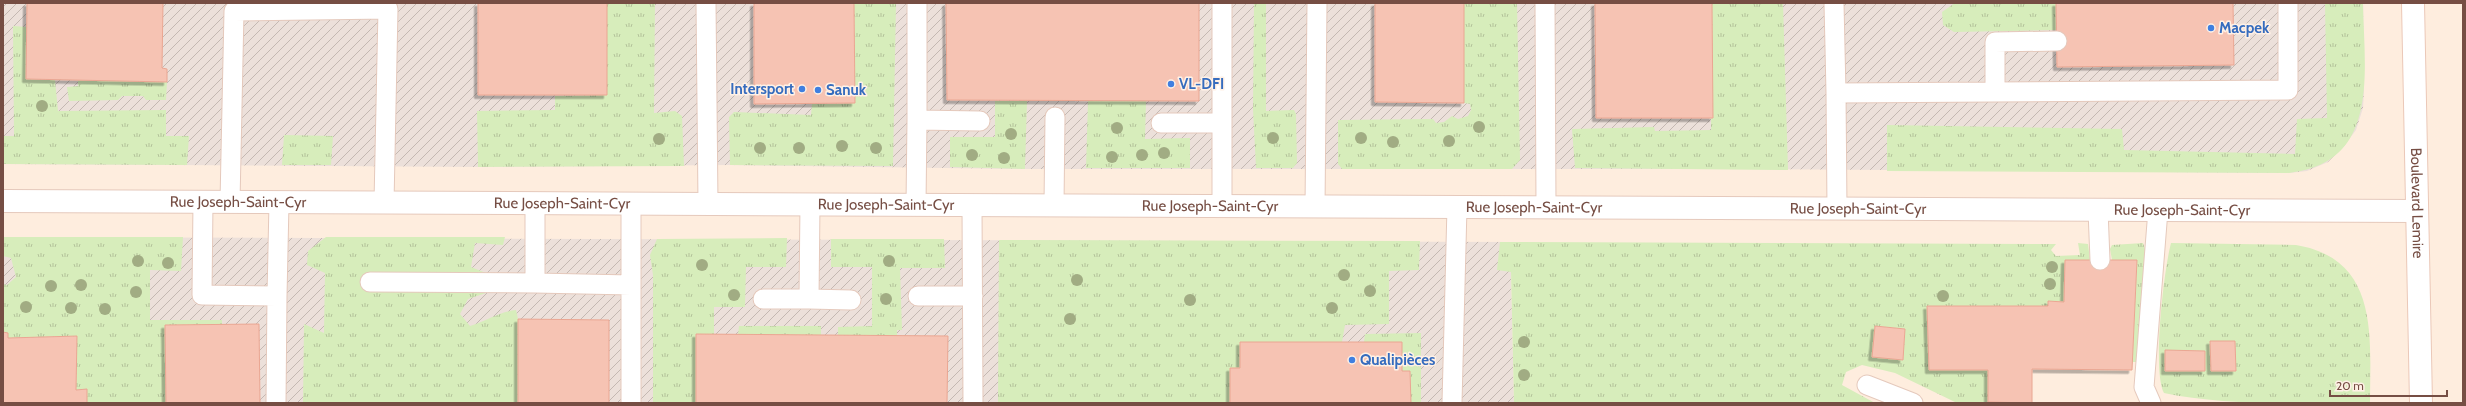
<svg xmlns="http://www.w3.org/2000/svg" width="2466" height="406" font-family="Cabin,sans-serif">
	<defs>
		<pattern id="industrial-furrows" width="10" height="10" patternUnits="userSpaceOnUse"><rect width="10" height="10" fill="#ece0da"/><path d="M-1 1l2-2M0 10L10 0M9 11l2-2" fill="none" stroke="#c4b8b2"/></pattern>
		<pattern id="grass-tufts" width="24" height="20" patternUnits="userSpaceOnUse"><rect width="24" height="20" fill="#d7edbb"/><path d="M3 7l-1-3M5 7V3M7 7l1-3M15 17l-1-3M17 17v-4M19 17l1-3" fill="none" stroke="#b3c29a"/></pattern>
		<filter id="shadow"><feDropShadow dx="-3.5" dy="3.5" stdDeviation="0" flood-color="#0004"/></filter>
	</defs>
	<rect width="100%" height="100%" fill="#feedde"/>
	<path fill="url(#industrial-furrows)" d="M3,3H2363L2364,91L2363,108L2356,130L2344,146L2328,162L2307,171L2289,173L1756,169H1025L730,165L478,167L3,164Z
		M3,237L1513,242L1511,272L1514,403H3Z"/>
	<path fill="url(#grass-tufts)" fill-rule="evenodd" d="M607,3H655L654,113L675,111L682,116L684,166L478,167L477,111L555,110V96L606,95Z
		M854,3H896L893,166L730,165L729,117L734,112L811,115L812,104L855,103Z
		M1254,3H1266V111L1294,110L1296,114L1297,163L1293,168H1256L1253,109Z
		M1464,3H1517L1520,160L1512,169H1342L1338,164V120L1433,119L1436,123L1444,122L1452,116L1458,119L1468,116L1471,110L1470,104L1464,103Z
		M1712,3H1783L1788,170L1575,168L1572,129L1654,127L1655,131L1711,130Z
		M1955,3H2056V30L1954,32L1943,25L1942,12Z
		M2325,3H2363C2364,71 2381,163 2289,173L1887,171V125L2122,129L2124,150L2295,154L2297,119L2327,118Z
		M13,26L27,27L26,79L55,80L58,111L166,110V136H189L187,165L3,164V136H14Z
		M78,80L167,82L166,100H146L143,96H122L118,100L69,101L67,87L78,86Z
		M995,101H1027L1025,169L950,167V137H995Z
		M1088,101H1146L1145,139L1190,138V168H1086Z
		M284,135L333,136L331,165H282Z
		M3,237H183L181,271L150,270V320H222V325H165L166,403H87V389L76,390L77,336L8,338V333L3,332V284L7,285L16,277L11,258L3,256Z
		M326,237H505L503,245L475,243L471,267L486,273V293L468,299L460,314L470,326C486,321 499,312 516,310L518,319V403H303L304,324L324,333L325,273L307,265L308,251Z
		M787,238L786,267H746L745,307H714V335H696V403H653V275L650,255L657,239Z
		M831,239H944L945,268H900L902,330H897V336L838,335V327L872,326V267H831Z
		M999,240L1420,241L1419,270L1389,271V324L1345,325L1342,342H1241L1240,368H1230V403H998Z
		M1500,242L2056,244L2051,250L2056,256L2080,255L2078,243L2088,244L2090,260H2065L2064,302L2048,301V306H1927L1929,370H1988V402L2004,401V403H1957L1895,373L1862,365L1846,372L1842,385L1875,403H1514L1511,272L1497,270ZM1876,326L1905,329L1903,360Z
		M2143,243L2146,252L2138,362H2132L2137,261L2112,260L2110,249L2112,245Z
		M2171,243L2296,245C2380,259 2370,337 2370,403C2307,403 2223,406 2164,393C2152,371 2164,269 2171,243ZM2210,341H2235L2236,371H2211ZM2165,350L2205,351V371H2165Z
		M739,326H821V335H738Z
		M1421,333V402H1411L1410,372L1402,371V342H1364L1365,334Z"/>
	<path fill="#f6c3b3" stroke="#eaa692" filter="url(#shadow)" d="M27,3H163L162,68L167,69V82L26,79Z
		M478,3H607V95H478Z
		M754,3H854L855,103L754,104Z
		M946,3H1199V101L947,100Z
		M1375,3H1464V103L1375,102Z
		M1595,3H1712L1713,118H1596Z
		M2056,3H2233L2234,65L2057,67Z
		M2065,260H2137L2132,370L2032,369V403L1988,402V370H1929L1927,306H2048V301L2064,302Z
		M518,319L609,320V403H518Z
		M259,324L260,403H166L165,325Z
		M1875,326L1905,329L1903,360L1872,357Z
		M3,332L8,333V338L77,336L76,390L87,389V403H3Z
		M696,334L948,336L947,403H696Z
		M2210,341H2235L2236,371H2211Z
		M1240,342H1402V371H1410L1411,403H1230V368H1240Z
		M2165,350L2205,351V371H2165Z"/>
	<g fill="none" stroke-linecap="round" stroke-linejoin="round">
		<g stroke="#e5c9bc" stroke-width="21">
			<path id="lane" d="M706,3L708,204
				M917,3V120
				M1222,3V123
				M1545,3L1546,207
				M1834,3L1836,93
				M1995,92V42L2057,41
				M1161,123H1222V206
				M203,202L202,295L277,296L279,203
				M230,202L234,11L388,9L384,203
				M535,203V283L631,285V204
				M810,204L809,299L851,300
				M916,205L917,120L980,121
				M972,205L973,403
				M1054,205L1055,117
				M1315,207L1317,3
				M1837,209L1836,93L2288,90V3
				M2098,210L2100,260
				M370,282L535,283
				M631,285V403
				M918,296H973
				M763,299H809
				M1867,385L1913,403
				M276,403L277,296
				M1452,403L1457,207
				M2151,403L2144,387L2158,210"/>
		</g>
		<g stroke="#e5c9bc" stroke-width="24">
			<g id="street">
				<path id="s1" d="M3,201L2417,211"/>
			</g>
		</g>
		<g stroke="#ebc8b8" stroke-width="24">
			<g id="secondary">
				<path id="s2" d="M2413,3L2421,403"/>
			</g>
		</g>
		<use href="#lane" stroke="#fff" stroke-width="19"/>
		<use href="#street" stroke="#fff" stroke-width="22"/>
		<use href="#secondary" stroke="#fff" stroke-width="22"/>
	</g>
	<g fill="#a1ac83">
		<circle cx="42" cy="106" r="6"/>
		<circle cx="1479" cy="127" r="6"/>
		<circle cx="1117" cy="128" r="6"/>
		<circle cx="1011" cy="134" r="6"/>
		<circle cx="1273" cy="138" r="6"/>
		<circle cx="1361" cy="138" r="6"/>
		<circle cx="659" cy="139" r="6"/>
		<circle cx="1449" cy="141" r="6"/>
		<circle cx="1393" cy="142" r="6"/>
		<circle cx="842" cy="146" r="6"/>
		<circle cx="760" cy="148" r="6"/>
		<circle cx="799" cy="148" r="6"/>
		<circle cx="876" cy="148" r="6"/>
		<circle cx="1164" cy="153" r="6"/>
		<circle cx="972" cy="155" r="6"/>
		<circle cx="1142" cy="155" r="6"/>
		<circle cx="1112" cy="157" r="6"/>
		<circle cx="1004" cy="158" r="6"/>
		<circle cx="138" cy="261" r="6"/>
		<circle cx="889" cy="261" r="6"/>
		<circle cx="168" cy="263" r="6"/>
		<circle cx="702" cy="265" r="6"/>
		<circle cx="2052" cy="267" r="6"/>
		<circle cx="1344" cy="275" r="6"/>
		<circle cx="1077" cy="280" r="6"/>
		<circle cx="2050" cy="284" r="6"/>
		<circle cx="81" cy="285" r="6"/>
		<circle cx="51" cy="286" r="6"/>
		<circle cx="1370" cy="291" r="6"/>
		<circle cx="136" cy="292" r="6"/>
		<circle cx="734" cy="295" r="6"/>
		<circle cx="1943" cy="296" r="6"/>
		<circle cx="886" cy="299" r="6"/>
		<circle cx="1190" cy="300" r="6"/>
		<circle cx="26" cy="307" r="6"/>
		<circle cx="71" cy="308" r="6"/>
		<circle cx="1332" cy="308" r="6"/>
		<circle cx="105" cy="309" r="6"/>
		<circle cx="1070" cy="319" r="6"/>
		<circle cx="1524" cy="342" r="6"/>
		<circle cx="1524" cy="375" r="6"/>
	</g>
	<g fill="#3f7fe0" stroke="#fff1e6" stroke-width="1.5">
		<circle cx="2211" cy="28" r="4"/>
		<circle cx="1171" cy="84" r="4"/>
		<circle cx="802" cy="89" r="4"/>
		<circle cx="818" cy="90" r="4"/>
		<circle cx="1352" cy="360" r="4"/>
	</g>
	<g text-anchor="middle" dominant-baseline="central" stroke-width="3" stroke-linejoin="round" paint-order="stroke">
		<g font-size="15" font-weight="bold" fill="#366cbe" stroke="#fff1e6" text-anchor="start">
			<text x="2219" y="28">Macpek</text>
			<text x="1179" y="84">VL-DFI</text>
			<text x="794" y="89" text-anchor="end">Intersport</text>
			<text x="826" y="90">Sanuk</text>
			<text x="1360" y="360">Qualipièces</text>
		</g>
		<g font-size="15" fill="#764e44" stroke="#fff1e6">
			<text stroke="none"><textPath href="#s1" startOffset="235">Rue Joseph-Saint-Cyr</textPath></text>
			<text stroke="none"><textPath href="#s1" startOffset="559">Rue Joseph-Saint-Cyr</textPath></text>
			<text stroke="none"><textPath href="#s2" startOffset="200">Boulevard Lemire</textPath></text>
			<text stroke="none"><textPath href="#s1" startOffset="883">Rue Joseph-Saint-Cyr</textPath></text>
			<text stroke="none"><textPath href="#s1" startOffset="1207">Rue Joseph-Saint-Cyr</textPath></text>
			<text stroke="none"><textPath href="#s1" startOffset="1531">Rue Joseph-Saint-Cyr</textPath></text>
			<text stroke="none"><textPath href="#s1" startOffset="1855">Rue Joseph-Saint-Cyr</textPath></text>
			<text stroke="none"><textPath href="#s1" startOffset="2179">Rue Joseph-Saint-Cyr</textPath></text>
		</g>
	</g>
	<rect width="2466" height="406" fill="none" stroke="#764e44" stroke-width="8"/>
	<path d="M2330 390v6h117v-6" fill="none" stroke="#764e44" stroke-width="2"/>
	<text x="2336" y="390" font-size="12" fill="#764e44" stroke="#fff1e6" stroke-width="3" paint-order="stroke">20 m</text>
</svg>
